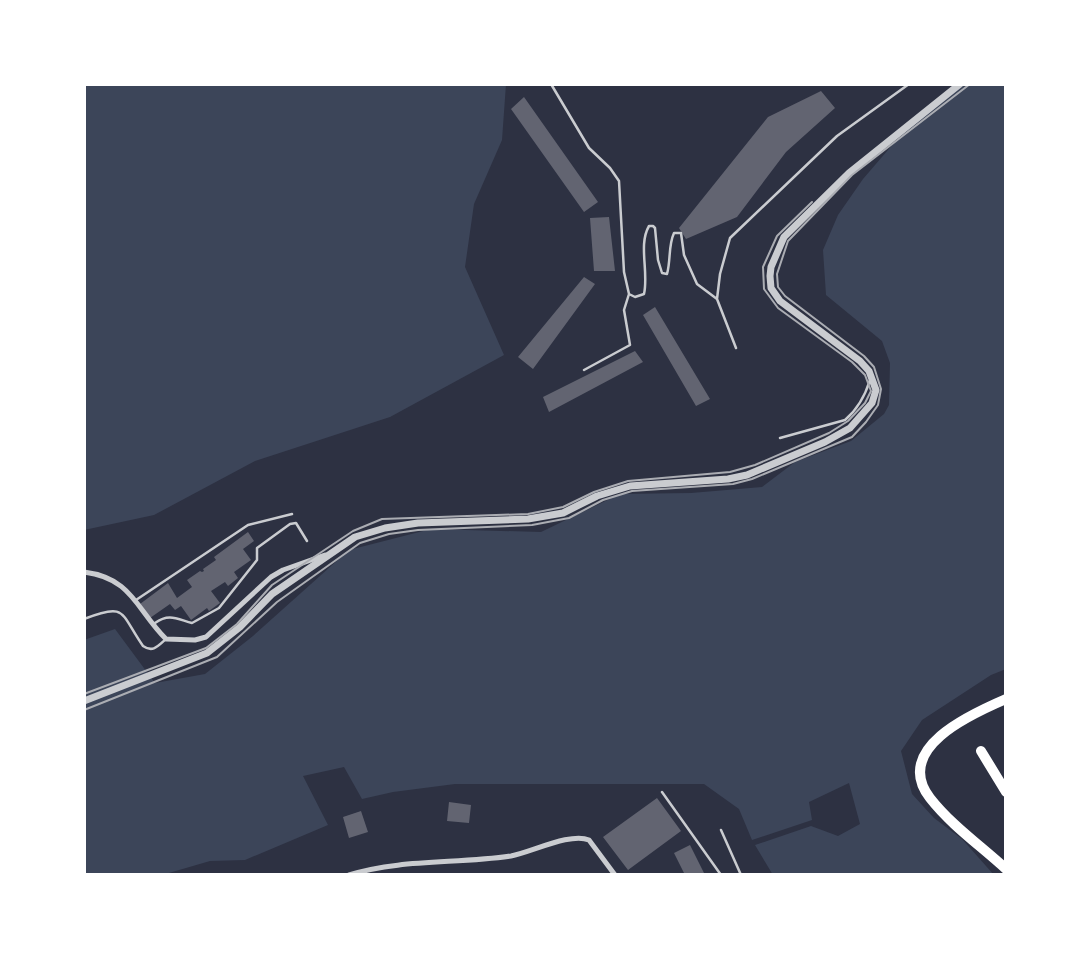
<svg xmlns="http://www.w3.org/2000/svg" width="1090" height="959" font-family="Jost,sans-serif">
	<rect width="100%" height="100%" fill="#2d3142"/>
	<path fill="#3c4559" d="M84,84H506L502,140L474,204L465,267L504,355L390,417L255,461L154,515L84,530Z
		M965,84H1006V669L991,675L922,720L901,751L912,794L934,818L962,839L994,875H773L755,845L811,826L838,836L860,824L849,783L809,802L812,820L752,840L739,809L704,784H455L393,792L362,799L344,767L303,776L328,825L245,860L210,861L162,875H84V640L115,629L155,683L205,674L253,636L349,550L431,529L541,532L620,494L691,493L762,487L795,462L851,441L884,414L889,405L890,363L882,341L826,295L823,250L838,215L863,179L900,136Z"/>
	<path fill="#626471" d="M821,91L835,108L786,152L737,217L686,239L679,228L768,117Z
		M524,97L598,202L584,212L511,109Z
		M609,217L615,271H594L590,218Z
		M584,277L595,284L533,369L518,357Z
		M655,307L710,399L696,406L643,315Z
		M635,351L643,362L549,412L543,397Z
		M248,532L254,541L243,549L251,560L234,572L238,578L228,586L225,582L211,591L220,603L209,611L207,608L191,620L181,606L175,610L170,604L150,618L140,604L168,583L177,598L192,587L187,580L200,571L202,572L204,571L203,569L216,560L214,557Z
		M657,798L681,831L628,870L603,837Z
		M449,802L471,805L469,823L447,821Z
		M361,811L368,832L349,838L343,817Z
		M690,845L705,875H685L674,853Z"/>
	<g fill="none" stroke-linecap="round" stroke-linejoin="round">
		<path stroke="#caccd0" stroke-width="2.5" d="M551,84L589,148L610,168L619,181L624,272L629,294L635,297L644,294C649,272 638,245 649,226H653L655,228L658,260L662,273L667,274C671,260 668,246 674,233H681L684,255L697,284L717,299
			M736,348L717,299L720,274L730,238L837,136L909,84
			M584,370L630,345L624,310L629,294
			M780,438L845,420C858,409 865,396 870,380
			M136,600L248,525L292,514
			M84,619C127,602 120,613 143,646C153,653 158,646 166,639
			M155,623C169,613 177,619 192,623L219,608L257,560V548L290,524L296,523L307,541
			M662,792L721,875
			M721,830L741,875"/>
		<path stroke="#caccd0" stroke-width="5" d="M84,572C132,578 136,609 166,639L195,640L206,637L271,577L283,570L325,555
			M349,875C400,859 457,864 511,856C532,852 571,832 589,840L615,875"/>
		<path stroke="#caccd0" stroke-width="7" d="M84,701L207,653L240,627L272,594L355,537L385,528L418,523L528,519L563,513L597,496L630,486L728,479L747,475L825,442L850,428L872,403L876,390L869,371L860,361L780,301L771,288L770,276L771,267L784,237L849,173L960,84"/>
		<path stroke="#fff" stroke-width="10" d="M1006,699C971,714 892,749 930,798C951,825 981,846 1006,869
			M981,751L1006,792"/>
		<path stroke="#abadb3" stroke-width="2" d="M84,694L206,648L237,624L272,585L353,531L382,519L528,514L563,507L594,492L628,481L730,472L755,465L829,433L848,421L865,403L871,391L865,375L852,362L778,308L764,289L763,267L777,236L812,202
			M84,710L217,657L277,602L360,543L389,534L418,530L532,525L569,518L603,500L632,491L733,484L752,479L852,437L866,422L878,405L881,389L874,367L864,356L785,296L778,287L777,274L788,241L852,175L970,84"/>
	</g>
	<rect width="1090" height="959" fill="none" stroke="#ffffff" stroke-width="172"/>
</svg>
